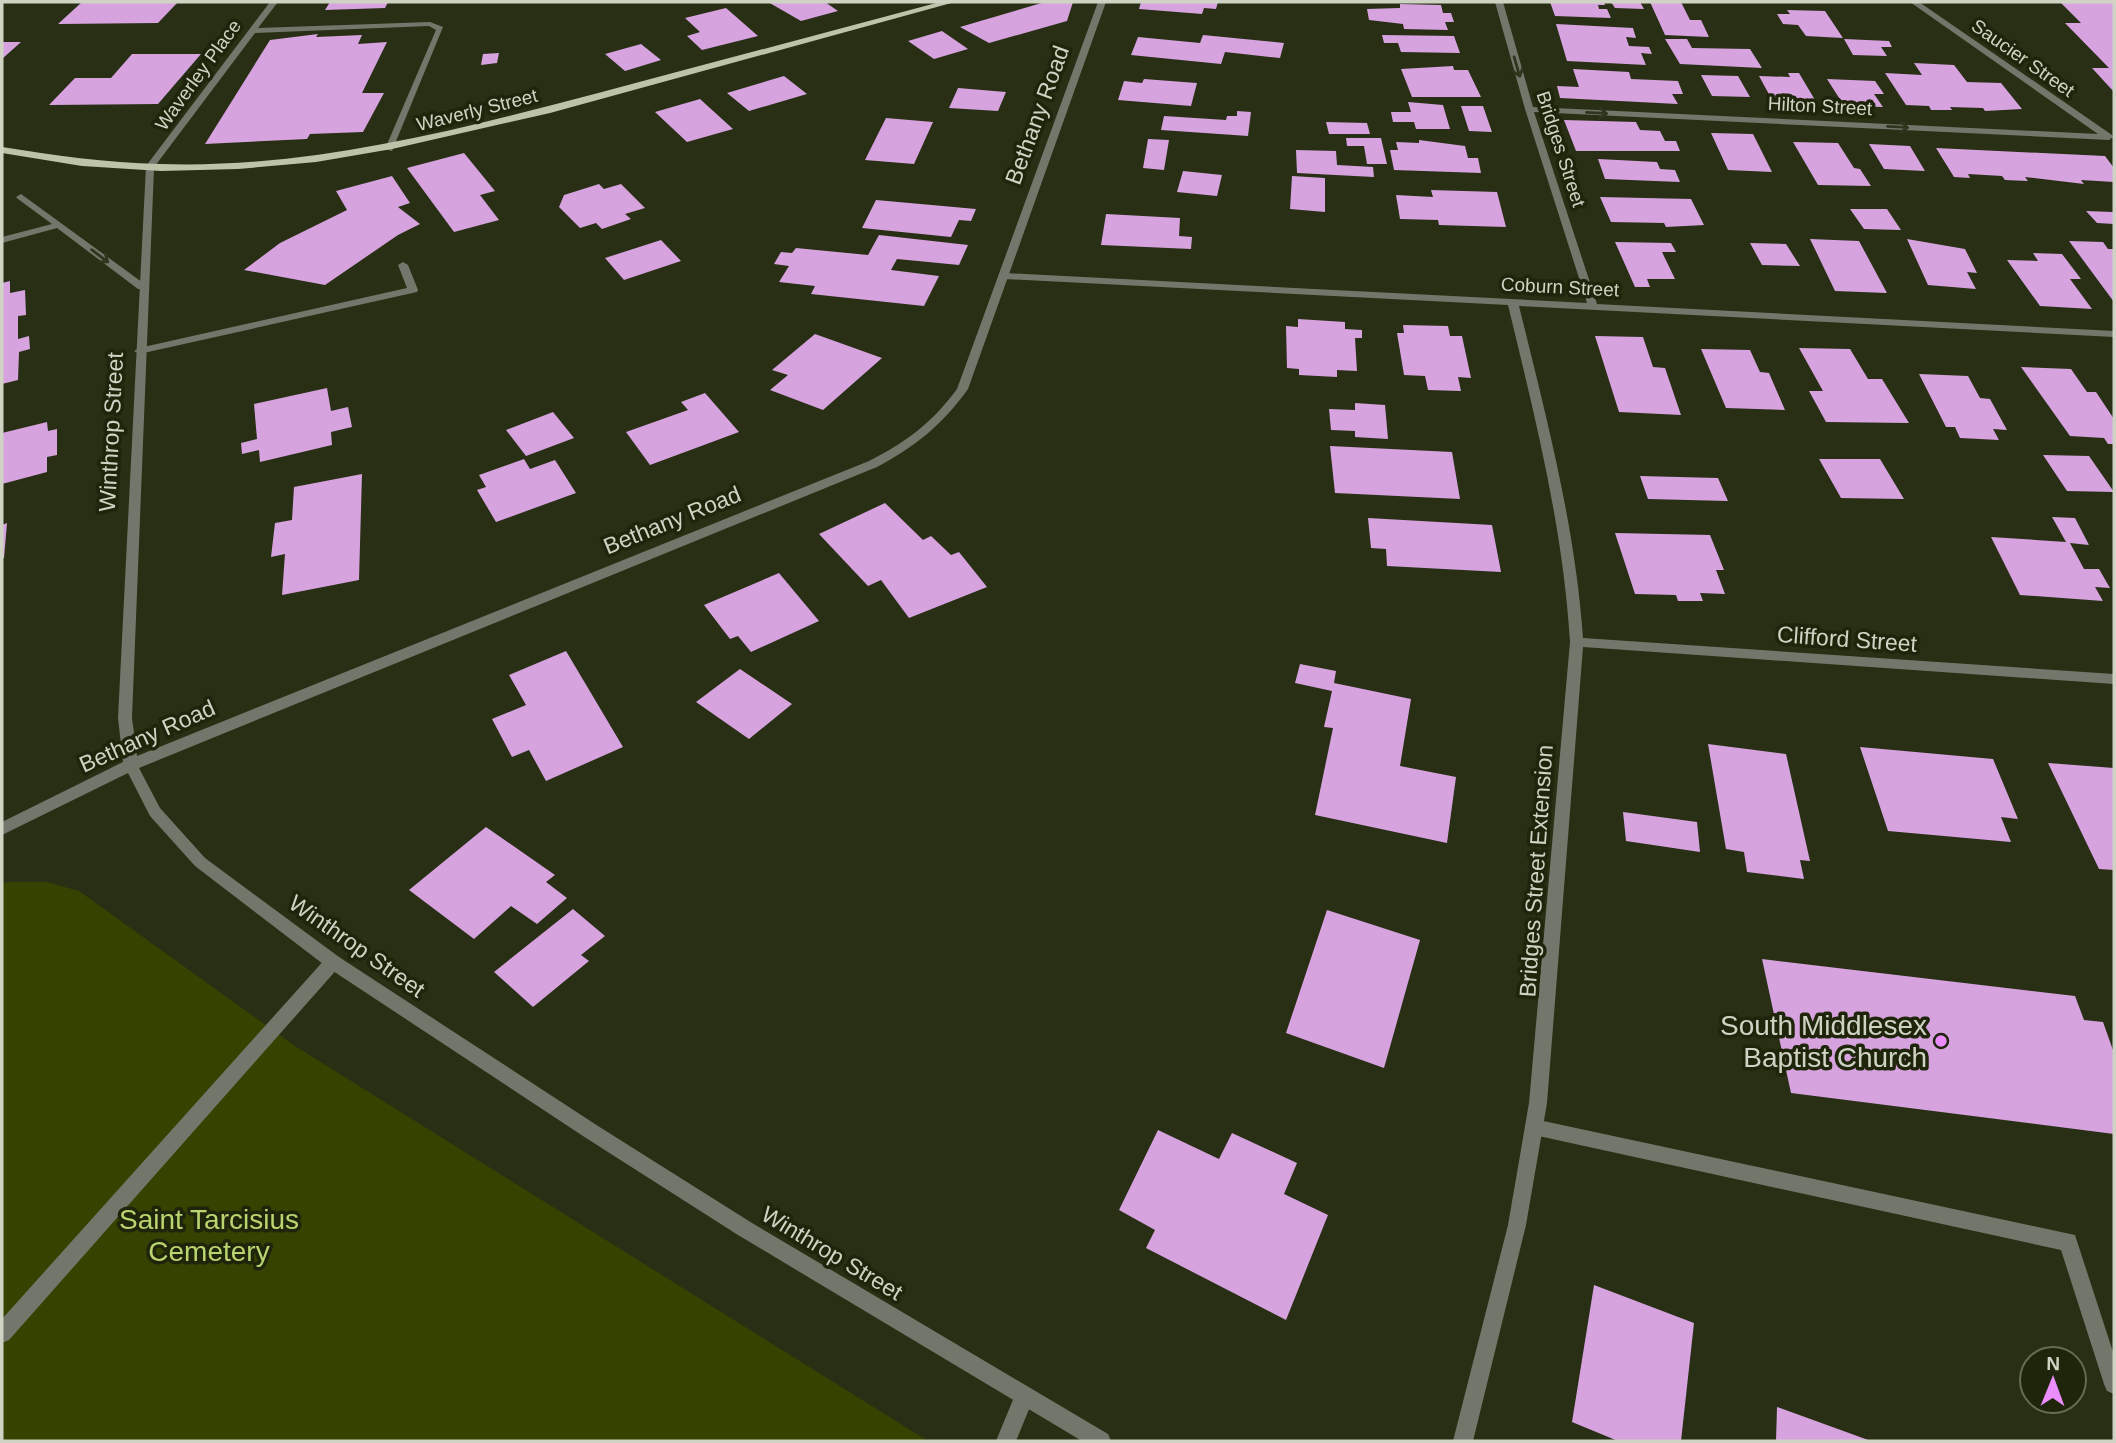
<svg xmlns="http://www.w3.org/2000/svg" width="2116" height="1443" font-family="Arial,sans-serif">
	<rect width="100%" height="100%" fill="#282f15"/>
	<path fill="#364200" d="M10,882H47L79,891L295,1046L928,1441H2V883Z"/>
	<path fill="#d6a3df" d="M82,2H178L158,23L58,24Z
		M330,2H388L385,8L325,10Z
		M768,2H825L838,11L801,21Z
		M1045,2H1073L1067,21L989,43L960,27Z
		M1141,2H1218L1216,9L1204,8L1202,14L1139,9Z
		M1550,2H1604L1605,5H1598L1599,9H1607L1611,18L1555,16Z
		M1611,2H1640L1644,9L1615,8Z
		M1650,2H1681L1690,20H1701L1709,37L1665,35Z
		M2060,2H2114V92L2092,68H2109L2065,23H2081Z
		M1400,4L1441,5L1443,13H1451L1454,22H1445L1448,30L1404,29L1403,24L1369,20L1367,9L1400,8Z
		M726,8L758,36L702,50L687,36L700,32L685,18Z
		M1787,10L1825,11L1843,38L1806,36L1798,25L1783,24L1777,14H1790Z
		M1556,24L1633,28L1636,38L1626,37L1629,46L1649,47L1652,54L1641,53L1646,65L1567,61Z
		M942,31L968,49L934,59L908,41Z
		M318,34L316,37L362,35L358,44L387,42L362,93H384L363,132L310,134L307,139L205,144L270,40Z
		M1203,35L1284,43L1280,58L1225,52L1221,64L1131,55L1138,37L1200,43Z
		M1382,35L1454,36L1460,53L1401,52L1398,43H1384Z
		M1665,39H1687L1692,48L1750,49L1762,68L1680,64Z
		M1844,39L1889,41L1892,47H1881L1887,56L1853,55Z
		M2,42H21L2,59Z
		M641,44L661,60L625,71L605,54Z
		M499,53L497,63L481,65L483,54Z
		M132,54H201L158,104L49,105L75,78H111Z
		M1914,63L1954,65L1967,82L2001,83L2022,109L1985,111L1983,108L1950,107L1952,110H1931L1929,106L1906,105L1885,73L1922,75Z
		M1453,66L1454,70H1468L1481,97H1412L1401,69Z
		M1573,69L1629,72L1631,79L1678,81L1683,94H1672L1678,104L1560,98L1557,86L1579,87Z
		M1788,73H1799L1815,100L1771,98L1759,76L1790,77Z
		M1701,75L1738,76L1750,97L1712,96Z
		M784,76L807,94L749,111L727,93Z
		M1144,79L1197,83L1191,106L1118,100L1124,81L1142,83Z
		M1827,79L1875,81L1884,94H1874L1883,107L1851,106L1848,101H1841Z
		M958,88L1006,92L998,111L949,108Z
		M700,99L733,129L687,142L655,112Z
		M1408,102L1443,105L1450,129H1416L1414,122H1393L1391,112H1411Z
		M1461,106H1483L1492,132L1469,131Z
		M1237,111L1251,112L1248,136L1161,130L1164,116L1226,120L1227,116H1237Z
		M886,118L933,122L914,164L865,160Z
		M1564,120L1636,122L1640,130L1660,131L1665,141H1676L1680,151H1576Z
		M1326,122L1367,123L1370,134H1329Z
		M1711,133L1753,134L1772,172L1728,170Z
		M1346,138H1381L1387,164H1367L1364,146H1347Z
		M1148,139L1169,140L1164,170L1143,168Z
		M1419,140L1465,146L1468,158H1478L1481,173L1394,170L1390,150H1398L1396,142L1419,143Z
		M1793,142L1838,143L1854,168L1860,169L1871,186L1818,185Z
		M1869,144L1910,146L1925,171L1884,169Z
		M1936,148L2105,156L2114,168V182L2081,180L2084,184L2025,177L2028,181L2005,180L2002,176L1968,174L1970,178L1954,177Z
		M1296,150L1336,151L1337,165L1373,167L1374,177L1297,173Z
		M464,153L495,191L480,195L499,220L454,232L407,168Z
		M1598,159L1657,162L1660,169L1675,170L1680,182L1605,179Z
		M1183,171L1222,175L1217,196L1177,192Z
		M392,176L410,203L398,207L420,224L398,235L325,285L244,270L280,243L347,210L336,191Z
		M1292,176L1325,178V212L1290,209Z
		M599,184L604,189L621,184L645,208L625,214L631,219L602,229L596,223L580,228L559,207L564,195Z
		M1431,190L1497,192L1506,227L1439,225L1438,220L1400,219L1396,195L1433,197Z
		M1600,197L1691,199L1704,225L1666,227L1664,223L1611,222Z
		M876,200L976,209L971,221L959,220L951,237L862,228Z
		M1850,209H1887L1901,230L1864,229Z
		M2086,211L2113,212L2114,224L2097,223Z
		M1106,214L1180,218L1179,236L1192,237L1191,249L1101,245Z
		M879,235L968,245L959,265L897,259L891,270L939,276L924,306L811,294L815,286L779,282L789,266L774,264L781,252L792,253L796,248L868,255Z
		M1810,239L1859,241L1887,293L1835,291Z
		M1907,239L1965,249L1977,273L1967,272L1976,289L1928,285Z
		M661,240L681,261L624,280L605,258Z
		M2069,241L2103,242L2108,249H2114V302Z
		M1615,242L1671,243L1676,252H1662L1675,279H1647L1650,287H1635Z
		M1750,243L1786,244L1800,266L1762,265Z
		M2033,253L2062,254L2081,279H2070L2092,309L2040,306L2007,260L2038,261Z
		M10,281V293L25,290L26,315L18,316V339L29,336L30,349L19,352L18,380L2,384V283Z
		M1298,319L1345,322V329L1362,330V338H1355L1357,371L1337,370V377L1299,375V369L1287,368L1286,326L1298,327Z
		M1403,325L1448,326L1450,336H1462L1471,378L1458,377L1461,391L1428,390L1425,376L1404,375L1397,333H1404Z
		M815,334L882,358L823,410L770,390L788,375L772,370Z
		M1595,336L1643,337L1653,367L1665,368L1681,415L1619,412Z
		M1799,348L1850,349L1868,379H1882L1909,423L1826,422L1809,391H1823Z
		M1701,349L1750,350L1760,372L1769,373L1785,410L1726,408Z
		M2021,367L2071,369L2087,392H2096L2114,419V444H2108L2104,438L2070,436Z
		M1919,374L1968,376L1980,398L1990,399L2007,430L1993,429L1999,440L1960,438L1955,427H1946Z
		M327,388L331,411L348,407L352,427L331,432L332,445L260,462L259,450L242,454L241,443L257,439L254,404Z
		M705,393L739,432L650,465L626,432L688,410L681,402Z
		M1355,403L1385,405L1388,439L1355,437V431L1331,430L1329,409L1355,410Z
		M553,412L574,438L526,456L506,430Z
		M47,422L48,431L57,429V455L47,457V472L2,484V433Z
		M1330,446L1452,452L1460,499L1335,493Z
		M2043,455L2089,456L2114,492L2067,491Z
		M524,459L530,469L555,460L576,493L496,522L477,490L486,487L479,475Z
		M1819,459H1880L1904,499L1841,498Z
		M362,474L359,580L282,595L285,554L271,557L275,523L292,520L294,487Z
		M1640,476L1718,478L1728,501L1648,499Z
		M885,503L923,540L931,536L951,555L959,552L987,587L909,618L881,580L868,586L819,534Z
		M2052,517L2075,518L2089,545L2070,543L2084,569H2099L2110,588L2095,587L2103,601L2020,595L1991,537L2066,542Z
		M1368,518L1492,525L1501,572L1387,566L1386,549L1371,548Z
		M7,523L4,558H2V525Z
		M1615,533L1710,535L1724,570H1716L1725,594L1700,593L1703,601H1678L1676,595L1635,594Z
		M779,573L819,621L751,652L738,636L730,639L704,605Z
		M566,651L623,747L546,781L529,750L512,757L492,719L526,705L509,675Z
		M1300,664L1336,671L1334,683L1411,699L1400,766L1456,777L1447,843L1315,815L1333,728L1324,727L1332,691L1295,683Z
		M740,669L792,704L749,739L696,702Z
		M1708,744L1786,754L1810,861L1800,860L1804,879L1747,872L1744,852L1726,849Z
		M1860,747L1993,759L2018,819L2001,817L2011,842L1888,831Z
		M2048,763L2114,768V870L2099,869Z
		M1623,812L1697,822L1700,852L1626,841Z
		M486,827L555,875L546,882L567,898L537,924L511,906L474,939L409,890Z
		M573,909L605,936L581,955L589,961L533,1007L494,972Z
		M1327,910L1420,940L1384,1068L1286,1033Z
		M1762,959L2075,996L2084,1020L2103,1022L2114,1053V1134L1791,1093Z
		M1158,1130L1219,1159L1232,1133L1297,1163L1284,1194L1328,1215L1286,1320L1146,1248L1155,1230L1119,1210Z
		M1594,1285L1694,1323L1681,1441H1618L1572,1422Z
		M1777,1407L1871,1441H1776Z"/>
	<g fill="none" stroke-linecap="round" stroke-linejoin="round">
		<path fill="#73776b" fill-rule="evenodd" d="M270,2H278L258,28L430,22L443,27L392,151L385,149L436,30L429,26L255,33L152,170H146V166Z
			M403,262L408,265L418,290L417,292L139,354L134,351L139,348L407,288L398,265Z
			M333,955L339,957L341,962L339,967L9,1340L2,1343V1319L327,957Z
			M1534,1119L2075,1235L2114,1355V1394L2107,1391L2104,1384L2061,1250L1534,1135L1528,1133L1525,1127L1528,1121Z
			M1024,1387L1031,1390L1034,1397L1016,1441H996L1017,1390Z"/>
		<path fill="#73776b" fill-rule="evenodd" d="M1495,2H1503L1533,107L2098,134L1910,2H1919L2112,135L2113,137L2109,140L1534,112L1597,304L2114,331V337L1519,306C1546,416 1575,524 1583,638L2114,674V684L1583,647L1547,1103L1526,1225L1473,1441H1453L1508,1225L1529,1103L1570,642C1563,527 1535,417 1508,305L1004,279L999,276L1004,273L1587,303L1525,109Z
			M21,194L146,285V289H138L57,228L2,243V237L52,224L18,199L16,197Z"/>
		<path fill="#73776b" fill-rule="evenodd" d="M1098,2H1106L968,389C943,424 915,447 877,467L139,768L160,808L205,858L339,957L598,1126L752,1223L1108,1434L1111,1441H1082L738,1235L586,1138L327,967L195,866L150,816L128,773L2,835V822L123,762L118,718L146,166L154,168L132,718L137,756L869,461C905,443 933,422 957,389Z"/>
		<path fill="#bbc3a9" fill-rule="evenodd" d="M940,2H955L550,113L392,149L316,162L238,169L161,171L82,166L2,153V147C54,155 106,163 160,164C310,169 458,130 602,92C715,62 827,32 940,2Z"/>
	</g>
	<defs><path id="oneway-shaft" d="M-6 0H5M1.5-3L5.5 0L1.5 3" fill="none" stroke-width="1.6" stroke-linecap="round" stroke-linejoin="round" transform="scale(1.75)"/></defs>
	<g stroke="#30351e">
		<use href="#oneway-shaft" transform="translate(1517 67) rotate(74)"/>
		<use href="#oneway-shaft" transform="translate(1597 113) rotate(3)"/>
		<use href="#oneway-shaft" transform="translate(1898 127) rotate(3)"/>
		<use href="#oneway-shaft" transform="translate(100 256) rotate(37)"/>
	</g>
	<circle fill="#eb8dfc" stroke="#1f250b" stroke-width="2.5" cx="1941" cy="1041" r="7"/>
	<g text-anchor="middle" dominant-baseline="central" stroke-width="7" stroke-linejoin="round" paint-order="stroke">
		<g font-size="19" fill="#cfd3c4" stroke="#1f250b">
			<text transform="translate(2023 58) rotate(35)">Saucier Street</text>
			<text transform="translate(198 75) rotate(-54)">Waverley Place</text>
			<text transform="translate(1820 106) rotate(3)">Hilton Street</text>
			<text transform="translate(477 110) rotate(-14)">Waverly Street</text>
			<text transform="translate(1561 149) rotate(72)">Bridges Street</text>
			<text transform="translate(1560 287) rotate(3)">Coburn Street</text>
		</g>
		<g font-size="23" fill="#cfd3c4" stroke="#1f250b">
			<text transform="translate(1037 115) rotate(-70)">Bethany Road</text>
			<text transform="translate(111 432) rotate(-87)">Winthrop Street</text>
			<text transform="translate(672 520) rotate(-22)">Bethany Road</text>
			<text transform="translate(1847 639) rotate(4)">Clifford Street</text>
			<text transform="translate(147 736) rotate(-24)">Bethany Road</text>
			<text transform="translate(1536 871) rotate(-86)">Bridges Street Extension</text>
			<text transform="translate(357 946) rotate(35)">Winthrop Street</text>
			<text transform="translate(832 1253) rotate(31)">Winthrop Street</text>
		</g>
		<g font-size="28" fill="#cfd3c4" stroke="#1f250b" text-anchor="end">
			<text x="1927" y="1025">South Middlesex<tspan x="1927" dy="32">Baptist Church</tspan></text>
		</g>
		<g font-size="28" fill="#bad46f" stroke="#1f250b">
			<text x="209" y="1219">Saint Tarcisius<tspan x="209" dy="32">Cemetery</tspan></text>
		</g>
	</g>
	<rect width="2116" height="1443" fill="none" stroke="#cfd3c4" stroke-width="7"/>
	<g transform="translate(2053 1380) rotate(1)"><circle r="33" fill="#1f250b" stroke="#656b55" stroke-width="2"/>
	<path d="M0-5L12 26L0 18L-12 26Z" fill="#eb8dfc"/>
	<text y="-10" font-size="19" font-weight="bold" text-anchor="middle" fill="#cfd3c4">N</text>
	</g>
</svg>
